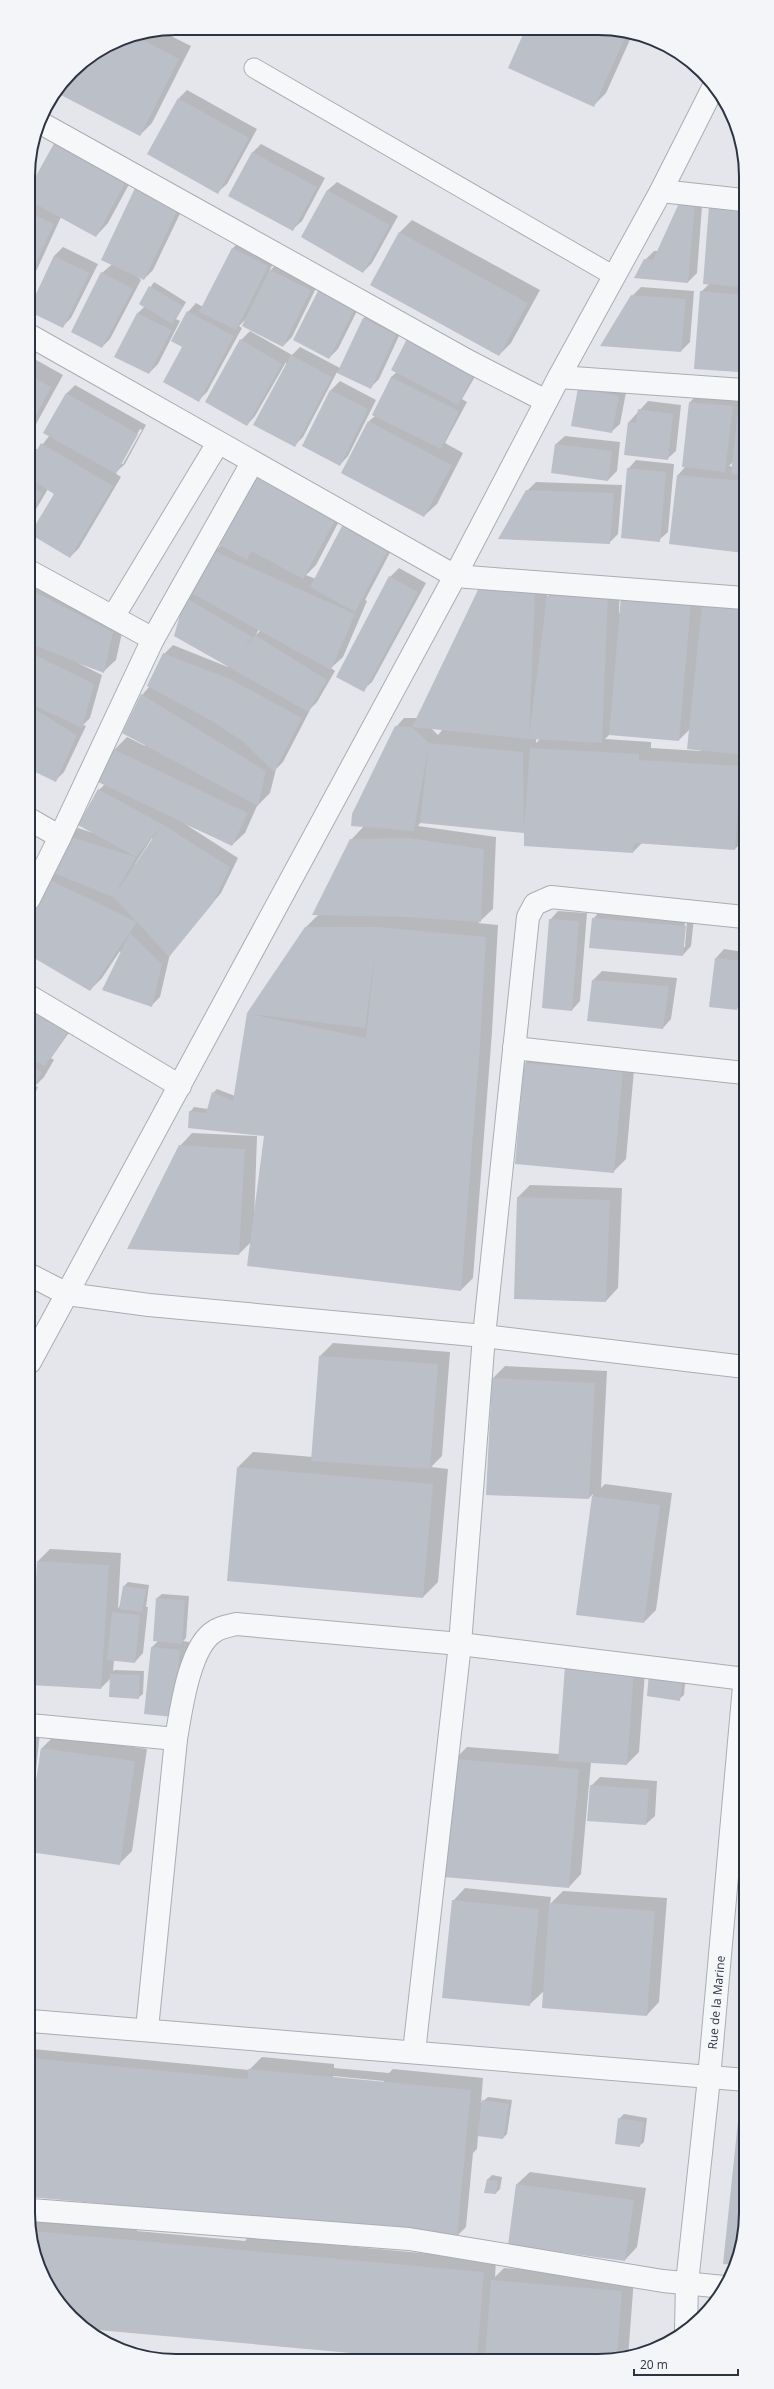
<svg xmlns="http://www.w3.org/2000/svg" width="774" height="2389" font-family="'Open Sans',sans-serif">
	<rect width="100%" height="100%" fill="#e4e6eb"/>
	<path fill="#0003" fill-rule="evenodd" d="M526,30L627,31L633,33L606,93L594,105Z
		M161,31L191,46L152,123L140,135L58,92L71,71L119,39Z
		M187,90L257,129L227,184L218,192L179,98Z
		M39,120L48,124L30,160Z
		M261,144L325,178L302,221L293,229L252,153Z
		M139,166L108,223L96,236L61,217L28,289V212L37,203L31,200L28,205V192Z
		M337,182L398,216L372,263L363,272L302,237L328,190Z
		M703,193L697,273L688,282L645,260L654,251H658Z
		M187,199L153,270L144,279L137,276L141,280L110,339L102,347V273Z
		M743,199V365L738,371L701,292L710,283Z
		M412,220L540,290L511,343L499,355L371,285L400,232Z
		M241,240L276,257L269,272L279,261L319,282L292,337L283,346L246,319L239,326L242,328L207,392L199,400L184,347L188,312L196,303L203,307L232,249Z
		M63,247L98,264L71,318L62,327L29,310L54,256Z
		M154,282L186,302L176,319L180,321L158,364L149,373L116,356L138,313L145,306L140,303Z
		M328,283L362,301L338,349L329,358L294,339L319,291Z
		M641,287L694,291L690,342L681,351L632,296Z
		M372,310L404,325L379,379L370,388L337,372L303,437L294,446L286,362L255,416L247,425L241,340L250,331L292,355L300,347L340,368L363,319Z
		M29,356L63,375L35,426L29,433Z
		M484,361L462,399L467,402L445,443L463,453L437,504L424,516L369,421L375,416L391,377L397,372Z
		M340,381L376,400L348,456L340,465L303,446L331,390Z
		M75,385L146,425L125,464L115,473L121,477L79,548L70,557L55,493L48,489L29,521V445L38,450L50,435L66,394ZM140,429L142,430L123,464H120Z
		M627,387L620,424L611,432L579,389Z
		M699,393L744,397V552L671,543L678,475L686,466H683L690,402ZM733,462V467L729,466Z
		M648,401L681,405L676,451L667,459L629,422Z
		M565,436L620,442L617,471L608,480L556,444Z
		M636,460L674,464L668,532L659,540L628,469Z
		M536,482L622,485L618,534L609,543L527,491Z
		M347,506L316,565L306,575L316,579L343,526L352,518L396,541L365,600L367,601L343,657L331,668L335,671L317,702L311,708L283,762L276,769L270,793L257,806L245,833L232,845L185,824L238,858L221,893L170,954L160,997L152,1005L120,951L102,978L90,990L29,913L69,837L78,828L93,833L99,790L105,784L114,750L127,737L145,746L142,695L150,686L164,654L173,645L228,667L186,597L214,552L221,545ZM259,629L261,630L256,635ZM152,838L153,839L136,865L135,864Z
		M399,568L426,583L372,682L363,690L390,577Z
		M29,570L125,619L116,660L103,672L78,663L102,675L90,718L83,725L86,726L64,772L55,781L29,767Z
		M547,582V597L560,583L620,582L619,613L703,591L702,606L715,593L744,596V840L735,849L642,843L633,852L526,832L421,822L418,826L496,837L493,909L478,923L498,925L492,1032L473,1278L461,1290L252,1241L239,1254L180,1146L192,1133L257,1136L254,1222L266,1135L190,1112L194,1107L208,1109L213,1093L217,1089L235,1096L248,1014L305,928L319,914L351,840L364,826L396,727L404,718H418L480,586ZM431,728L443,729L438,735ZM690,729L701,751L651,748V742L605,739L610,734L679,740ZM536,738L540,739L536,743Z
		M601,910L694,918L691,946L683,955L593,919ZM685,921H687L685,947H683Z
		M558,911L587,913L580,1001L572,1010L550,920Z
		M724,949L744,952V1001L736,1009L716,958Z
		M602,971L677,978L671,1019L663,1028L593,980Z
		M29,989L78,1020L51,1058L54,1060L44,1077L35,1086L38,1087L29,1107Z
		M538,1051L635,1059L626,1159L613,1172L516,1163L525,1063Z
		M530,1185L622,1188L618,1288L606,1301L518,1197Z
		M333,1343L450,1352L442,1456L431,1467L448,1469L438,1582L423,1597L238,1467L253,1452L313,1457L320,1356Z
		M505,1366L607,1371L601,1488L605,1484L672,1493L656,1610L644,1622L577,1614L593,1494L589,1498L493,1378Z
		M50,1549L121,1553L118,1608L121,1605L124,1586L128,1582L149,1585L146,1607H148L143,1653L135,1662L114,1660L113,1671L115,1670L144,1671L143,1694L138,1698L111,1678L101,1688L30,1684L38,1561Z
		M162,1594L189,1596L186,1638L183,1641L189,1642L182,1707L152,1647L158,1641L157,1598Z
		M646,1659L639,1752L627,1764L591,1762L581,1874L569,1887L455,1759L467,1747L559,1754Z
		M686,1673L684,1695L679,1699L648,1696Z
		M30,1722L41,1723L34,1789H36L41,1749L54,1736L147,1749L132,1851L120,1863L33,1807L30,1810Z
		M600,1777L657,1781L655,1816L646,1824L591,1786Z
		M465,1888L551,1897L550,1904L563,1891L667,1898L659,2002L647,2015L544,1991L529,2005L453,1901Z
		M745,1973V2033L739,2032Z
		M31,2045H34L33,2049L249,2070L262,2057L334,2064V2068L389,2073L393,2069L483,2078L481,2103L488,2097L512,2100L507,2134L503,2138L478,2135L477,2149L473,2153L466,2227L457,2236L31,2196ZM333,2076L384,2081V2083L333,2078Z
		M746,2107V2223L740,2112Z
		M624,2114L647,2118L644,2142L639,2146L619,2119Z
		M530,2172L646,2188L637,2247L625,2260L517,2184Z
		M492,2175L502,2177L500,2189L496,2193L487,2180Z
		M31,2217L137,2227V2231L245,2241L248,2237L496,2260L495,2277L504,2268L634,2278L628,2358H486L487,2352L481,2358H418L85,2328L71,2318L48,2287L31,2242Z"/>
	<path fill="#bbbfc7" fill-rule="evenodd" d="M525,30L628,31L594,107L508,68Z
		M135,36L179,59L140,136L57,93L71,71L119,39Z
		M178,98L249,138L218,194L147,154Z
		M56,140L127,179L96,237L28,200V190Z
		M252,152L317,187L293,231L228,196Z
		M136,186L179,207L144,280L101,260Z
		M327,190L390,225L363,273L301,237Z
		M680,201L695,202L688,283L634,278L644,259L653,260Z
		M709,206L743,208V287L703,284Z
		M28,212L54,224L28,280Z
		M399,232L528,303L499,356L370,285Z
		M232,248L268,266L236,330L199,312Z
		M54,256L90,273L63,328L28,311Z
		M270,270L311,290L283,347L242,326Z
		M101,272L133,289L102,348L71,332Z
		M149,286L183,306L172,324L139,304Z
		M318,291L354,310L329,359L293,340Z
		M700,291L743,295L738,372L694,369Z
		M631,295L686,299L681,352L600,346Z
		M187,311L234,336L199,402L163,382L182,347L171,341Z
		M137,313L172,330L149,374L114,357Z
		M363,318L396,334L371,389L337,373Z
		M409,335L476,369L458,405L391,370Z
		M240,339L282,364L247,426L205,402Z
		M291,355L332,377L295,447L253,425Z
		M29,375L51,387L29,429Z
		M391,377L459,411L441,449L372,415Z
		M578,388L619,396L612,433L571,426Z
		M330,390L368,409L340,466L302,446Z
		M66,393L138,434L116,474L43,433Z
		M739,401H744V475L731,474Z
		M689,402L733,406L725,472L682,467Z
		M638,409L673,414L668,460L624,455L628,422L636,423Z
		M368,421L452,465L424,517L341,473Z
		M41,443L113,486L70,558L30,534L54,494L29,478V464Z
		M555,444L612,451L608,481L551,473Z
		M627,468L666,472L660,542L621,538Z
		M253,474L336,519L303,579L251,551L247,560L216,543Z
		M677,475L744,481V553L669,544Z
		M29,485L42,493L29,516Z
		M526,490L614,493L610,544L498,539Z
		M342,526L388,550L355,612L310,587Z
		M214,551L355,614L331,670L191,593Z
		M389,576L418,592L364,692L336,677Z
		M480,586L535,594L529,736L547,596L608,594L602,743L529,739L412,727L429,743L523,752L524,829L530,748L639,754V760L741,766L735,850L634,843L633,853L524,846V833L420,823L428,748L414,831L351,826L352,814L395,726L412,727Z
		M29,589L113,632L104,673L31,644L29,648Z
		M185,597L252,637L244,650L255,635L327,680L308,712L174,636Z
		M621,597L691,603L679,741L609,735Z
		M702,605L744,609V755L687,749Z
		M29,652L94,684L82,728L29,703Z
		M163,653L230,679L302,718L274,772L244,742L210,720L147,686Z
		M141,694L266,771L258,806L122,733Z
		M29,706L77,735L56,782L29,769Z
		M113,749L248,813L232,846L98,782Z
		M98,789L162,824L230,867L213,903L169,957L137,922L90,991L29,955V910L46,878L137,922L113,897L44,869L68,836L136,857L115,894L161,826L136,857L78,825Z
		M409,838L484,849L481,922L404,917L312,915L350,839Z
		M592,918L686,926L683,956L589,948Z
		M549,919L579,921L572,1011L542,1008Z
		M305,927H378L486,937L480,1045L461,1291L247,1266L264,1136L188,1128L189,1111L206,1113L212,1092L233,1101L247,1013ZM375,951L366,1038L250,1014L365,1028Z
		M130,933L162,964L152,1007L102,990Z
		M715,958L743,961L737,1010L709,1007Z
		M592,980L669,986L663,1029L587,1021Z
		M29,1003L70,1029L45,1066L29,1059Z
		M524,1063L623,1071L614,1173L515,1164Z
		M29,1065L42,1072L32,1090L29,1089Z
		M179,1145L245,1149L239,1255L127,1249Z
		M517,1197L610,1200L606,1302L514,1299Z
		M319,1356L438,1364L430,1469L311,1461Z
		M492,1378L595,1383L589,1499L486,1495Z
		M237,1467L433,1484L423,1598L227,1581Z
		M592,1496L660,1505L644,1623L576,1615Z
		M37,1561L109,1565L101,1689L30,1685Z
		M123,1586L146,1589L142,1612L119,1609Z
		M156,1598L185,1600L182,1644L153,1641Z
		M112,1612L140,1615L135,1663L107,1660Z
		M151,1647L180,1650L173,1717L144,1714Z
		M565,1666L634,1671L627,1765L558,1761Z
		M649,1673L683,1677L680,1701L647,1696Z
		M110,1674L140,1675L139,1699L109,1697Z
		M41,1748L135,1761L120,1865L30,1852V1819Z
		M454,1759L579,1769L569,1888L444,1877Z
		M590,1785L649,1789L646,1825L587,1821Z
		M452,1900L539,1909L530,2006L442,1998Z
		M549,1903L655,1911L647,2016L542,2008Z
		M744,1973H745V2034L738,2033Z
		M31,2058L248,2079V2069L471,2090L457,2237L31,2197Z
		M482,2100L509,2104L503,2139L477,2136Z
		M739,2112H746V2223L736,2265L723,2264Z
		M618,2118L644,2122L640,2147L615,2144Z
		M487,2179L498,2181L496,2194L484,2193Z
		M516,2184L634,2200L625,2261L508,2245Z
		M31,2231L484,2272L477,2358H406L87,2329L71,2318L48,2287L31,2242Z
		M491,2280L622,2291L617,2358H485Z"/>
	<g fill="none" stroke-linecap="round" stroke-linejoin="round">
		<g stroke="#a9adb5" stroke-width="21">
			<path id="service" d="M254,68L614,276"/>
		</g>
		<g stroke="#a9adb5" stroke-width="24">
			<g id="minor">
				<path d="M39,122L470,362L546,401"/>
				<path d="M661,191L743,200"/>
				<path d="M29,335L455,576L744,598"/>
				<path d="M559,377L743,390"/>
				<path d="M29,571L153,639"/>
				<path d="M113,617L218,443"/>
				<path d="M29,819L60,837"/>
				<path d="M29,899L60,837L153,639L252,463"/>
				<path d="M29,996L180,1086"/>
				<path d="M514,1048L744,1073"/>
				<path d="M30,1275L67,1294L149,1305L484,1336L745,1367"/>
				<path d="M30,1362L455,576L559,377L661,191L714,86"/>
				<path d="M30,1725L176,1739"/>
				<path d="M31,2021L746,2080"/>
				<path d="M147,2029L176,1739C181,1711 189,1646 215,1631C221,1627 229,1626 236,1624L460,1644L745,1679"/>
				<path d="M414,2052L460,1644L484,1336L528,917L535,904L551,897L744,917"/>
				<path d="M31,2210L409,2239L663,2281L724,2287"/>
				<path id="s1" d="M686,2330L687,2283L709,2078L745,1675"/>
			</g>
		</g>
		<use href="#service" stroke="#f6f7f9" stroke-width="19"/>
		<use href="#minor" stroke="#f6f7f9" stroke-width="22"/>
	</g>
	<g text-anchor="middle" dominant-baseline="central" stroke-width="3" stroke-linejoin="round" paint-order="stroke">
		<g font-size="12" fill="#2c3342" stroke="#f3f5f8">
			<text stroke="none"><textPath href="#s1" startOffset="329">Rue de la Marine</textPath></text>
		</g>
	</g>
	<path d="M0 0H774V2389H0ZM176 35H598A141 141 0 0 1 739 176V2213A141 141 0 0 1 598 2354H176A141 141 0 0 1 35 2213V176A141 141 0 0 1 176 35Z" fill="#f3f5f8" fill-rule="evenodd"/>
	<path fill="none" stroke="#2c3342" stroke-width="2" d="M176 35H598A141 141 0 0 1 739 176V2213A141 141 0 0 1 598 2354H176A141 141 0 0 1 35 2213V176A141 141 0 0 1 176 35Z"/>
	<path d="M634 2369v6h104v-6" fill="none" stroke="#2c3342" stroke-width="2"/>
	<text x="640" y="2369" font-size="12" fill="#2c3342" stroke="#f3f5f8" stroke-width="3" paint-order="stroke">20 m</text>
</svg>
